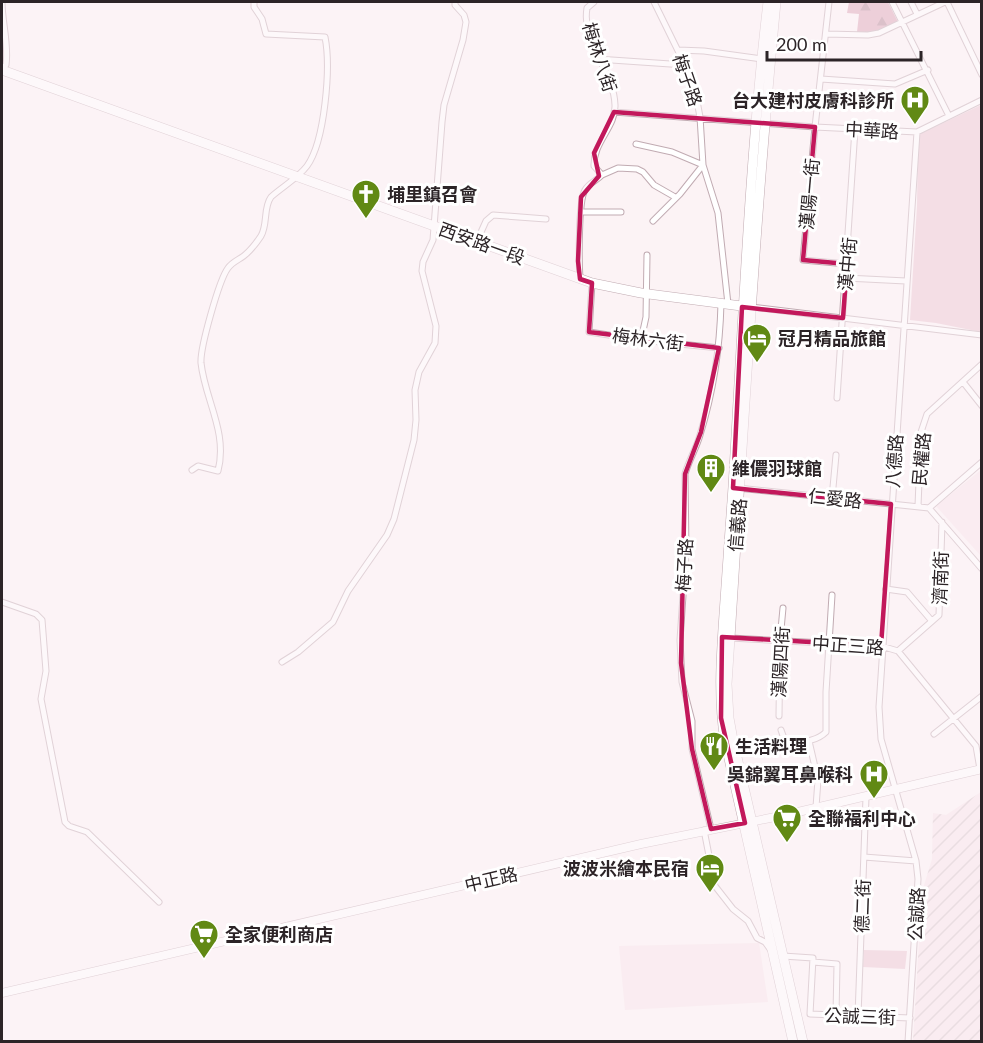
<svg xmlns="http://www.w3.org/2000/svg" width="983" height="1043" font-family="Lato,'Noto Sans TC',sans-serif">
	<defs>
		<pattern id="industrial-furrows" width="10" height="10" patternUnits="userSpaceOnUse" patternTransform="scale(1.5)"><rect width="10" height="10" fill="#f8e5ea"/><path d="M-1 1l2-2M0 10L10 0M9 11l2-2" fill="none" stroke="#d5c4c9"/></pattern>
		<pattern id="forest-firs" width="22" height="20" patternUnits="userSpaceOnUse" patternTransform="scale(1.5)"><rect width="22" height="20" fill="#dca5b7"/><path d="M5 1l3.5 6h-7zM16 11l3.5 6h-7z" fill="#b38695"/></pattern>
	</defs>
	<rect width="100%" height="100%" fill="#fcf3f5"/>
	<path fill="#f8e5ea" d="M981,470V556L936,506Z
		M759,943L768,1002L625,1010L619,946Z"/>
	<path fill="url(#industrial-furrows)" d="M981,792V1041H913L922,892L932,859L933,813L946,815Z"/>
	<path fill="#eac6d1" d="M981,105V332L936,323L910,320L917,206L918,135Z
		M864,950L907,951L905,969L863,967Z"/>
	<path fill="url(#forest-firs)" d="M849,2H888L898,22L877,34L857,32L859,14L847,13Z"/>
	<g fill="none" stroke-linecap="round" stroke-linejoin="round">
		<g stroke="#c1abb2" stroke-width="7">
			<path id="street" d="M654,2L685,65L697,101L700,117L703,165L718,213L728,304
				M829,2L815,127L803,260L847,264
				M892,2L949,116
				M911,2L917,14
				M947,2L982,75
				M826,34L868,35L879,33L945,2
				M678,50L704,51L762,59
				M597,59L685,65
				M2,68L6,65C9,44 2,22 2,2
				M821,79L895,84L928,70
				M614,112L815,127L917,132L982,100
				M636,144L672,152L703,165L680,194L653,221
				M602,175L618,168L637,169L643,172L654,185L675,197
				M582,212H621
				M477,241L486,221L493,215L546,219
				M846,278L906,281
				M580,279C579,264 578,201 585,190C589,183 596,181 602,175L594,166C593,142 616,127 615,105C614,71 581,44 587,8L594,2
				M592,283L589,332L641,340L719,348
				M751,307L982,335
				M641,340L646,317L647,255
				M963,382L982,406
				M837,398L855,129
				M192,470L198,466L218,471C228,432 205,400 201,363C200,348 219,280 228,268C233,261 241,259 246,254C252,249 257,242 261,236C268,224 263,208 271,197C282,187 298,178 307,166C325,141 331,67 325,37L266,34L262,19L254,7V2
				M738,488L929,508L982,569
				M832,498L836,455
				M918,506L921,432L927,414L982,364
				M929,508L982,462
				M886,589L907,592L931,620
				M2,602L36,614L42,620L46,671L41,699L65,822L69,826L87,832L159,902
				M730,638L881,646L898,651L976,746L980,769
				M898,651L939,615L942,522
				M282,662L298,652L333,622L348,591L387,535L394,519L414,440L416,420L415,390L419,372L435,343L436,326L422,271L423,262L433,240L442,122L444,105L463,40L466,22L464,15L455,5V2
				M779,716L780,640L783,608
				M781,730L786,744C800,742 816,742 826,732V692L832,595
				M934,734L982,696
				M809,741L818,780L816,807
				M711,829L692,749V721L682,682L680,640L686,551L685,474C689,460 696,449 700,435C713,393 720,348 721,303
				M704,830L715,886L733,909L748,921L757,938L765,942L770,949
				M864,857L916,861
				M783,956L813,958L810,1014L910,1018
				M813,962L837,964L836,1015
				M858,1016L866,797
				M908,1042L918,879L916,861L881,739L879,707L917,132"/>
		</g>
		<g stroke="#c1abb2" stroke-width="9">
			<path id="secondary" d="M2,993L641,844L785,815L982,769"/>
		</g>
		<g stroke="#c1abb2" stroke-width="10">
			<path id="primary" d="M768,2C749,163 743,325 733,487C730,529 727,572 724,614C721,657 718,698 725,741L793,1042
				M776,2C754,229 742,457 727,684L729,718L733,740L803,1042
				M2,70L592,283L641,293L749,307"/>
		</g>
		<use href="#street" stroke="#fff" stroke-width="5"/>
		<use href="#secondary" stroke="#fff" stroke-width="8"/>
		<use href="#primary" stroke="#fff" stroke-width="9"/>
	</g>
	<path d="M0 0H983V1043H0ZM614,112L815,127L803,260L847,264L843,318L742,307L733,488L891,504L881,646L722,637L721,718L745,823L711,829L692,749L681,663L685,474L701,432L719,348L589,332L592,283L580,279L578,261L581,197L599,176L594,153Z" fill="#fcf3f5" fill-opacity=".55" fill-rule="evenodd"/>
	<path fill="none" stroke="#c2185b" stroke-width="4.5" stroke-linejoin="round" d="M614,112L815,127L803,260L847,264L843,318L742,307L733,488L891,504L881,646L722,637L721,718L745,823L711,829L692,749L681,663L685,474L701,432L719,348L589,332L592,283L580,279L578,261L581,197L599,176L594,153Z"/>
	<defs>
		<g id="hospital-pin" transform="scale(1.5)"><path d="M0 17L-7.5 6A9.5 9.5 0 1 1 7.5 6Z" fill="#618914" stroke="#fff"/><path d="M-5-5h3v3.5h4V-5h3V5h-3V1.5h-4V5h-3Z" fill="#fff"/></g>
		<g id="church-pin" transform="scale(1.5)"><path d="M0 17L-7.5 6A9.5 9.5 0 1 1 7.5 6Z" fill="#618914" stroke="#fff"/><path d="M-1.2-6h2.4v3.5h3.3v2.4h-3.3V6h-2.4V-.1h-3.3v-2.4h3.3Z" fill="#fff"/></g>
		<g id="hotel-pin" transform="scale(1.5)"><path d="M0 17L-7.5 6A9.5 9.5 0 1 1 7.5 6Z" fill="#618914" stroke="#fff"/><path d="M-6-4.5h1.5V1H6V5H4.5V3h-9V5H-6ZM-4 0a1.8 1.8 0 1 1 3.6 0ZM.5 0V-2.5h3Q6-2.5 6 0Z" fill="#fff"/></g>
		<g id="building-pin" transform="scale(1.5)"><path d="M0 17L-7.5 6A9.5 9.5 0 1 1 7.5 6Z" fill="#618914" stroke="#fff"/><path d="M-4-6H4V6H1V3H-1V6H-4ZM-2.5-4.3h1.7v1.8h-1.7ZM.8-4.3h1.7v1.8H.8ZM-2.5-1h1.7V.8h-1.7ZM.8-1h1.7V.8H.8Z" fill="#fff"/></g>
		<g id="restaurant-pin" transform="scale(1.5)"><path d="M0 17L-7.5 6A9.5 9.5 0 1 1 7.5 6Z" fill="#618914" stroke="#fff"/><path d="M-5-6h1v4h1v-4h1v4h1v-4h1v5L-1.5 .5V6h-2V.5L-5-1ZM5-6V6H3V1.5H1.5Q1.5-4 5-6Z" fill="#fff"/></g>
		<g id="supermarket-pin" transform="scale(1.5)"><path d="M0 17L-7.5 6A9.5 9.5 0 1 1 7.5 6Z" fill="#618914" stroke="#fff"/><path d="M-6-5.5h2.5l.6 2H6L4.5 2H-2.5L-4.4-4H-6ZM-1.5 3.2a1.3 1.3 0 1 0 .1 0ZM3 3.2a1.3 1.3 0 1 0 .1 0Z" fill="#fff"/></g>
	</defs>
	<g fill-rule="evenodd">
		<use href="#hospital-pin" x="915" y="100"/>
		<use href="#church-pin" x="366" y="194"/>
		<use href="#hotel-pin" x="757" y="338"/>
		<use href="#building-pin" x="711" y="468"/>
		<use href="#restaurant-pin" x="714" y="746"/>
		<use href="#hospital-pin" x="874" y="774"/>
		<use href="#supermarket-pin" x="787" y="818"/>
		<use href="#hotel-pin" x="710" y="868"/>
		<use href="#supermarket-pin" x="204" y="934"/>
	</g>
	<g text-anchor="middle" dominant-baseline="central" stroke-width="6" stroke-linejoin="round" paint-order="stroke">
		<g font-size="18" fill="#2c2427" stroke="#fff">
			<text transform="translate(600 57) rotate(72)">梅林八街</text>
			<text transform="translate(688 80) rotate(71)">梅子路</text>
			<text transform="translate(872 130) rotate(3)">中華路</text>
			<text transform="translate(809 194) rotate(-85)">漢陽一街</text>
			<text transform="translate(482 243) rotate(20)">西安路一段</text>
			<text transform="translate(847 264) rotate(-85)">漢中街</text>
			<text transform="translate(648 339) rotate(7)">梅林六街</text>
			<text transform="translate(921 459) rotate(-85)">民權路</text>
			<text transform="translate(894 461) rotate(-86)">八德路</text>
			<text transform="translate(835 498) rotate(6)">仁愛路</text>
			<text transform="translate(737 525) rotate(-85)">信義路</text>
			<text transform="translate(684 565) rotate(-87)">梅子路</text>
			<text transform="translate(940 578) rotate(-88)">濟南街</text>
			<text transform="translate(848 645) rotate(4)">中正三路</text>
			<text transform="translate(780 662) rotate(-87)">漢陽四街</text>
			<text transform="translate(491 879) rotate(-13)">中正路</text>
			<text transform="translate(862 906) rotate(-88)">德二街</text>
			<text transform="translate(916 914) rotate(-87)">公誠路</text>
			<text transform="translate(860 1016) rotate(2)">公誠三街</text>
		</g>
		<g font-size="18" font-weight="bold" fill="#2c2427" stroke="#fff" text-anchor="start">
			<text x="894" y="100" text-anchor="end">台大建村皮膚科診所</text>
			<text x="387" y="194">埔里鎮召會</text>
			<text x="778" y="338">冠月精品旅館</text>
			<text x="732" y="468">維儂羽球館</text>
			<text x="735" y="746">生活料理</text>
			<text x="853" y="774" text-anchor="end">吳錦翼耳鼻喉科</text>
			<text x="808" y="818">全聯福利中心</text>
			<text x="689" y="868" text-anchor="end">波波米繪本民宿</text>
			<text x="225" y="934">全家便利商店</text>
		</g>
	</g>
	<rect width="983" height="1043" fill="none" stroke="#2c2427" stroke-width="6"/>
	<path d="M767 51v9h154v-9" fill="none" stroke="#2c2427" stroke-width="3"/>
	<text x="776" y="51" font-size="18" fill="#2c2427" stroke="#ffffff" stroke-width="4.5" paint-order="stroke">200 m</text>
</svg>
